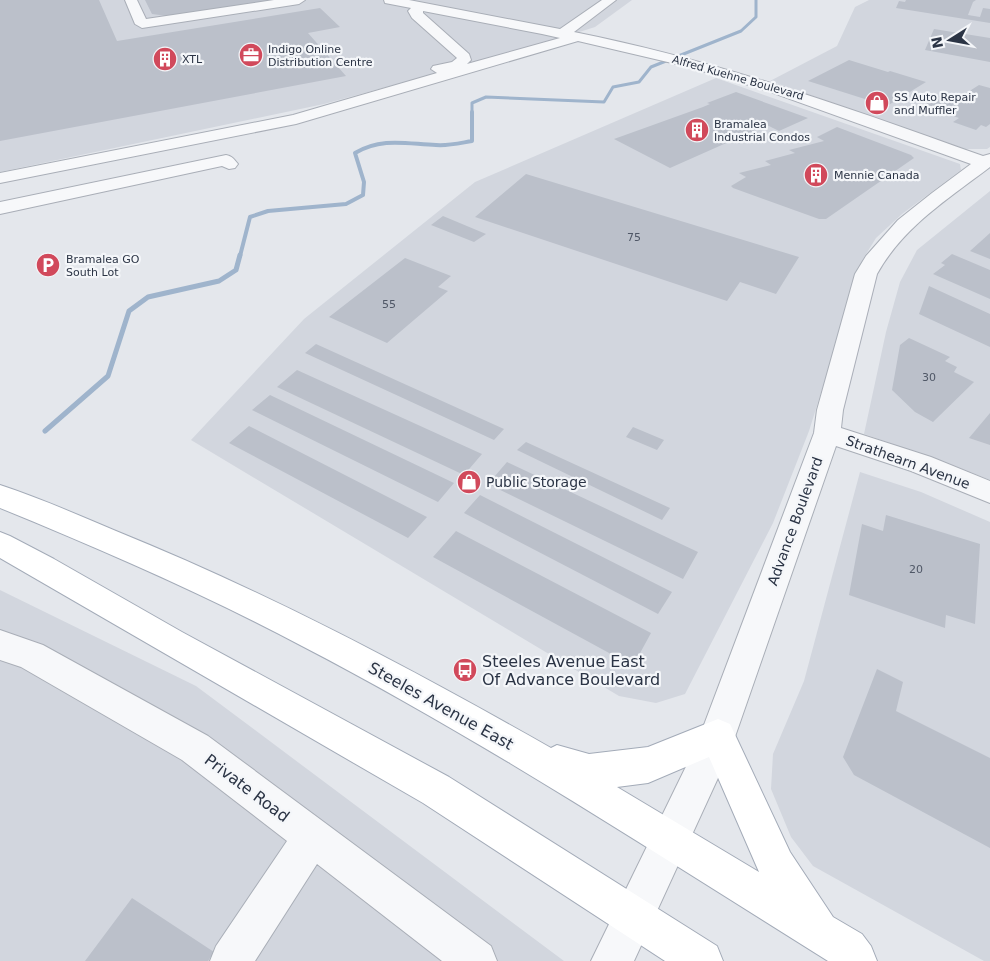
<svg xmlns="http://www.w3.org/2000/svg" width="990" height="961" font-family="'DejaVu Sans',sans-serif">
	<rect width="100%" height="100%" fill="#e4e7ec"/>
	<path fill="#d2d6de" d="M0,0H632L595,27L529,48L324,104L0,172Z
		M869,0H990V147L987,149H965L770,81L837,46L855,7Z
		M716,78L960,164L961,170L902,214L876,238L863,259L809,431L773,523L685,694L656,703L619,696L191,440L304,319L475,182Z
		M990,191V480L947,463L864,434L886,332L900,282L917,250Z
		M860,472L921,492L990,522V961H984L813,866L791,837L771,789L773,754L804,681Z
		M0,590L196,686L564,961H0Z"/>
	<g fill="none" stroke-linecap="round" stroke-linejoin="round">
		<path stroke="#9fb4cc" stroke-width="3" d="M472,113V103L486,97L604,102L613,87L639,82L651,67L741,31L756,17V0"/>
		<path stroke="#9fb4cc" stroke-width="4" d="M240,256L250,217L268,211L346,204L363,195L364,182L355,153C382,137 407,144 436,145C449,146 460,143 472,141V112"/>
		<path stroke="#9fb4cc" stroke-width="5" d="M45,431L108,376L129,311L148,297L219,281L236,270L240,255"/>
	</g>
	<path fill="#bbc0ca" d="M0,0H99L117,41L320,8L340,27L308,33L346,76L0,141Z
		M145,0H267V1L167,16L152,14Z
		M906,0H976L973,2L968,15L980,17L983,8L990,9V23L896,8L899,1L905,2Z
		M934,29L990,38V62L925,50Z
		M849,60L888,72L890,71L926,82L887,106L808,81Z
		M979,85L990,88V124L986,127L981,125L976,130L953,122L959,118L923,106L942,94L957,99Z
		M736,92L808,118L779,131L767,125L670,168L614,139L703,107L710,104L707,103Z
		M837,127L911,155L914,158L826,219H819L733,188L731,186L746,177L739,173L771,165L765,161L795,153L789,150L824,141L817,137Z
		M526,174L799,257L776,294L740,282L727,301L475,217Z
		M443,216L486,234L474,242L431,225Z
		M990,233V259L970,251Z
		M952,254L990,270V299L933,274L945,265L941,263Z
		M405,258L451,276L438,287L448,291L387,343L329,317Z
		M929,286L990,314V347L919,314Z
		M909,338L950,357L945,361L957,367L954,372L974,382L933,422L915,412L892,390L900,345Z
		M316,344L504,429L494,440L305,353Z
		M297,370L482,454L464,475L277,387Z
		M270,395L454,483L438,502L252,410Z
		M990,413V445L969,438Z
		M249,426L427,517L408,538L229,443Z
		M633,427L664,440L657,450L626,437Z
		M526,442L670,508L662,520L517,450Z
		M507,462L698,552L683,579L488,484Z
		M480,495L672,592L658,614L464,513Z
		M886,515L980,544L975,624L946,615L945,628L849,595L862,524L883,531Z
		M456,531L651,633L633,666L433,557Z
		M877,669L903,682L896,711L990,758V848L854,775L843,757Z
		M132,898L214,952L208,961H85Z"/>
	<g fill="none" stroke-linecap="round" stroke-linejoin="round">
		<g stroke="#a9aeb7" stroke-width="2">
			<path id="minor" d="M125,0H137L146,19L274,0H305L299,4L142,28L135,24Z
				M384,0H409L560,29L602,0H616L574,32C715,60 847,107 983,156L990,154V167C948,199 903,227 877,274L843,410L841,428L931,457L990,481V503L911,471L836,446L729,754L634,961H591L696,746L814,433L817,410L855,274L866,256L898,220L932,193L971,164L762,89L689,67L578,41L296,124L0,183V173L293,115L437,73L431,69L433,66L452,62L457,58L412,18L408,11L411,8L385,3ZM423,11L542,34L560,38L467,64L471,60L469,54L423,13Z
				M226,155C232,156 234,159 238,164L235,168L229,169L222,166L0,214V202Z
				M0,630L43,645L208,736L491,946L497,961H442L317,864L255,961H210L216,946L287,841L182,760L21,667L0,660Z"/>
		</g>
		<g stroke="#a3abb8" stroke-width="2">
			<path id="major" d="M0,485C40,498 78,515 116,531C267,592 410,668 551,748L557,745L589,754L648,747L718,719L730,724L790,852L833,917L862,934L871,946L877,961H828C655,853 483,740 302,646C204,594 103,550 0,508ZM709,757L759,872L617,787L648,783Z
				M0,532L10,536L54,559L182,632L449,777L717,946L723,961H665L423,803L0,558Z"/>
		</g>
		<use href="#minor" fill="#f7f8fa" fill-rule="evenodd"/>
		<use href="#major" fill="#fff" fill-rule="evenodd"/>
	</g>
	<defs>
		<g id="office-disc" transform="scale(1.25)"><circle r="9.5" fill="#d1495b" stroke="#f4f6f9"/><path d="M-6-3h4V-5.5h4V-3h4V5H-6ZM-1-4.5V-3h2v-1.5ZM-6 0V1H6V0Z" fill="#fff"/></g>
		<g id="building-disc" transform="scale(1.25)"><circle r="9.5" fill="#d1495b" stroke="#f4f6f9"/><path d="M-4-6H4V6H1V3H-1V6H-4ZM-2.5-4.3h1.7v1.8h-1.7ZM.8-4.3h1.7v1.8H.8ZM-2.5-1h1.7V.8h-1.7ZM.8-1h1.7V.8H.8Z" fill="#fff"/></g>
		<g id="shop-disc" transform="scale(1.25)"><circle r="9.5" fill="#d1495b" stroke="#f4f6f9"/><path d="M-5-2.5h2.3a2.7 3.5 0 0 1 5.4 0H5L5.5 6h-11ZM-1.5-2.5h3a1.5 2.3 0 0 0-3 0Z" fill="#fff"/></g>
		<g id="parking-disc" transform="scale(1.25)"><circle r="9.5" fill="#d1495b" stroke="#f4f6f9"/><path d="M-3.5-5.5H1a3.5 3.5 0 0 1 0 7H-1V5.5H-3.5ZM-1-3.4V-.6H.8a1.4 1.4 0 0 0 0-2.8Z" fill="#fff"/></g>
		<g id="bus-disc" transform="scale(1.25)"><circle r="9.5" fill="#d1495b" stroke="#f4f6f9"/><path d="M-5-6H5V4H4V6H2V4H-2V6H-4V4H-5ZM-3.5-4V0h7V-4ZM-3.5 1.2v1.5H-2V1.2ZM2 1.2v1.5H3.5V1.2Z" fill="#fff"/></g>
	</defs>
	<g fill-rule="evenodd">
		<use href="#office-disc" x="251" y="55"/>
		<use href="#building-disc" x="165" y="59"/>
		<use href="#shop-disc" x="877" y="103"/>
		<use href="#building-disc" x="697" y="130"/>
		<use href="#building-disc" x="816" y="175"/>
		<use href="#parking-disc" x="48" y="265"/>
		<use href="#shop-disc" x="469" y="482"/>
		<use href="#bus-disc" x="465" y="670"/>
	</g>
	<g text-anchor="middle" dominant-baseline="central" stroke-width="4.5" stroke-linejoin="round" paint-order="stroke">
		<g font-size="11" fill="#2b3445" stroke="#f4f6f9" text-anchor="start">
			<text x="268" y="49">Indigo Online<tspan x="268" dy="13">Distribution Centre</tspan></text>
			<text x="182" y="59">XTL</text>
			<text x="894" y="97">SS Auto Repair<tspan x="894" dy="13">and Muffler</tspan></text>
			<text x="714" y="124">Bramalea<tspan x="714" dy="13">Industrial Condos</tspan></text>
			<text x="834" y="175">Mennie Canada</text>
			<text x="66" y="259">Bramalea GO<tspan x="66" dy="13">South Lot</tspan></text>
		</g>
		<g font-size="11" fill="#2b3445" stroke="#f4f6f9">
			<text transform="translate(738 78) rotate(16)">Alfred Kuehne Boulevard</text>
		</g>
		<g font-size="11" fill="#4f5766">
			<text x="634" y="237">75</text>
			<text x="389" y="304">55</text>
			<text x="929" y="377">30</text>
			<text x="916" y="569">20</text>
		</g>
		<g font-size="14" fill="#2b3445" stroke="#f4f6f9">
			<text transform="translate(908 462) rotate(20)">Strathearn Avenue</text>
			<text transform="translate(795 521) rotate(-70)">Advance Boulevard</text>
		</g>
		<g font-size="14" fill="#2b3445" stroke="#f4f6f9" text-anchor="start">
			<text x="486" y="482">Public Storage</text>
		</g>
		<g font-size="16" fill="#2b3445" stroke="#f4f6f9" text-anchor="start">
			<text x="482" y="661">Steeles Avenue East<tspan x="482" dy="18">Of Advance Boulevard</tspan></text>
		</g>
		<g font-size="16" fill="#2b3445" stroke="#f4f6f9">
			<text transform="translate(441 706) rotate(29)">Steeles Avenue East</text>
			<text transform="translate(247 788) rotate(37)">Private Road</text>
		</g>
	</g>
	<g transform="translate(950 40) rotate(259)" stroke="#f4f6f9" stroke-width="4" paint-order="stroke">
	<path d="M0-4L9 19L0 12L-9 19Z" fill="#2b3445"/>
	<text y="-8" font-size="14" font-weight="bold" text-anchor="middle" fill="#2b3445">N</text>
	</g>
</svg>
